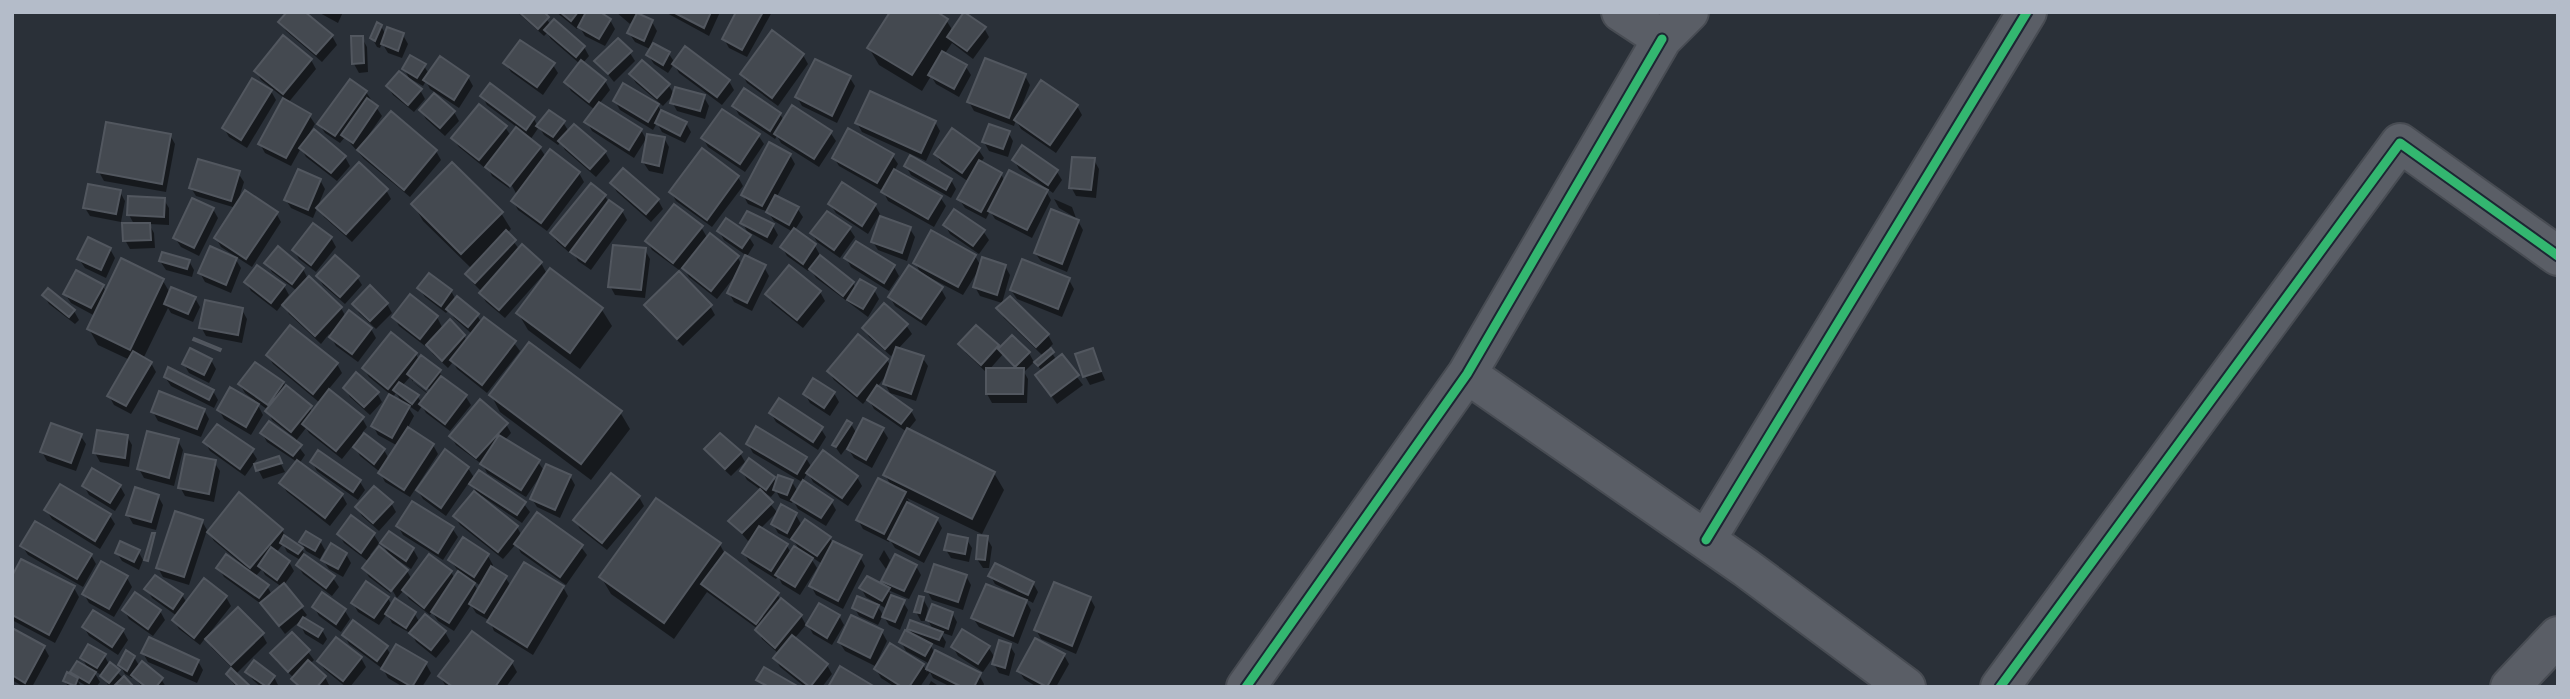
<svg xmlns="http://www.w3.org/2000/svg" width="2570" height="699" font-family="Poppins,sans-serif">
	<rect width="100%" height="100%" fill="#2a3038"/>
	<path fill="#0007" fill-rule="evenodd" d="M318,12H343L338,23Z
		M517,12H541L551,25L584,47L589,56L583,63L605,81L610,90L599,104L641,130L646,139L634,158L592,131L587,122L595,110L571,91L566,82L580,64L551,39L547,33L544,36Z
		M556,12H597L610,20L615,29L605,46L585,36L579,26L577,29Z
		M616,12H639L637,15L652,22L657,31L651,44L669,54L675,63L729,81L734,90L722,105L679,73L674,64L668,73L654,64L648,55L652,50L635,42L629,33L636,16L630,24Z
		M665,12H720L709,36Z
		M738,12H772L747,57L729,48L724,39Z
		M946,20L953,31L984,28L989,37L973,59L952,43L944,55L966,67L971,75L959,97L936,84L931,76L922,91L879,65L869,48Z
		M281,22L332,36L337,45L322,62L286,31Z
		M381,26L386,35H403L408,44L402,58L388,53L382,43L380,48L377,47L372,38Z
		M773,33L803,55L808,64L778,106L747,83L742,74Z
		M362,38L367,47L368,72L359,73L354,64Z
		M630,53L635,61L614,82L597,61Z
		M440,58L468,77L473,86L459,108L430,89L426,81L423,86L409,78L404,69L424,66L429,74Z
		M311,60L316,69L288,103L309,115L315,124L307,137L345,157L350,166L337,181L306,157L301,148L291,166L265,153L260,144L284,98L261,80L256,71Z
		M642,62L669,86L674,94L663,106L636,83L631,75Z
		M505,63L553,65L558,73L543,95L511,72Z
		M1025,76L1030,85L1019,113L1077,106L1082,115L1056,153L1021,129L1016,120L1014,126L974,111L969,102Z
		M850,78L855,86L837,123L802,106L797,97Z
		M388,86L420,90L425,99L414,112L393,95Z
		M271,91L276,100L247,148L229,137L224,128Z
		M366,92L382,116L368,136L370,138L391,113L436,151L441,160L410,197L364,159L345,137L340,143L325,133L319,124Z
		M434,95L454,112L459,121L445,136L426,119L421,110Z
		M482,96L534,119L538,127L563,122L569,132L605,152L610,161L596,177L565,150L561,142L558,145L544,135L539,127L530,140L540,148L546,157L550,152L579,173L584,182L547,231L518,210L513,201L517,195L507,177L504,179L510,189L492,176L487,166L485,168L459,147L453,139L505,127L511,136L518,128L487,105Z
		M704,97L709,106L705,119L677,111L672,102Z
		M615,101L658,105L662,113L686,123L691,132L685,143L662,132L657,123L653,130L620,110Z
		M734,106L780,114L784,121L830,132L836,141L819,167L781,143L777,136L775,139L739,115Z
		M935,122L940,131L926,161L862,132L857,123Z
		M1008,132L1013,141L1008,157L989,151L984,142Z
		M170,135L175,144L166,192L104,181L99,172Z
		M758,135L764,144L745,172L708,147L703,138Z
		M664,138L669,147L663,174L649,171L643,162Z
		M1022,147L1057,172L1062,180L1053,193L1019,169L1014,160Z
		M978,149L984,158L980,163L1001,174L1005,182L1046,191L1051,200L1032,238L995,219L990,211L986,219L965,208L959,199L969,182L941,163L936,154Z
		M790,155L795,164L776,198L797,208L803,217L795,230L815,246L820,255L819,256L853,283L856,289L874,290L879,299L868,317L816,278L810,268L808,271L787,256L782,247L793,232L774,221L768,212L748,204L743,195Z
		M892,155L898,164L894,171L940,197L946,206L934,227L888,201L883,191L839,166L834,158Z
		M1094,160L1099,169L1096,198L1076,196L1071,187Z
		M906,166L951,180L956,189L951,198L911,175Z
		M238,173L244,182L237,205L276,213L281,222L252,267L221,247L216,238L236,208L196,196L191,188Z
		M738,177L743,186L712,227L676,201L671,192Z
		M320,180L325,189L313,218L291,208L286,200Z
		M612,183L658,200L663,209L651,222L617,192Z
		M386,190L391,199L352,242L324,217L319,208Z
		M120,192L125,201L121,222L90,216L85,208Z
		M605,196L609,203L622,211L627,220L591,270L578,261L573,252L571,254L557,242L552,234Z
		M1054,199L1072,207L1076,218L1059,208Z
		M164,200L169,208V225L149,224L154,233L155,248L130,249L125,240L134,224L129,215Z
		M413,204L501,213L511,229L507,233L519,249L541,263L547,274L550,271L602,310L612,326L580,369L528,330L518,313L546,276L544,274L505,318L486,302L481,293L482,292L473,283L468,274L472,269L423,221Z
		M830,204L875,205L880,214L868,234L836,213Z
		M213,209L218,218L199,256L181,247L175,238Z
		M1078,221L1083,230L1067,272L1041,261L1035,253Z
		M742,222L773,226L778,235L772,245L747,231Z
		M945,225L983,231L989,240L979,254L950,234Z
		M701,227L708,239L738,258L742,265L764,267L769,276L752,311L734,302L729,293L735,276L717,299L689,277L683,266L679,270L652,250L647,241Z
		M849,228L855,237L840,258L817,242L812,233Z
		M910,229L915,237L907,261L878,250L873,242Z
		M719,231L749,237L754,245L746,258L747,256L724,240Z
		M331,238L336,247L316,272L299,259L294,250Z
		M856,243L894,267L899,276L889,291L851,267L846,258Z
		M110,249L115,258L106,278L85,268L79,259Z
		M645,250L650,259L645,298L615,295L610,286Z
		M975,256L981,266L963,295L925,275L924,277L941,289L946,298L926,326L895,306L890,297L922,275L915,263Z
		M236,260L241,268L231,293L205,282L200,273Z
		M160,261H189L194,270L192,277L166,270Z
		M267,263L303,269L308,279L341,308L346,317L371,329L376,338L358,362L336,346L329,334L321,344L289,314L283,303L277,311L251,291L246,282L284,286L289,295L284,301L286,303L297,291L272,272Z
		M1005,266L1010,275L1002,303L980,296L975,287Z
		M318,276L357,277L362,285L345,304L323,285Z
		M1069,280L1074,289L1062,317L1017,299L1011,290Z
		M163,281L170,293L195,298L200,307L193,322L171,313L168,308L143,359L151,363L156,372L131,414L114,405L109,396L130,360L98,345L89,329L95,316L71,303L65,294L103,286L106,292Z
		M370,287L387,304L392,313L376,329L359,313L354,304Z
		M419,288L451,291L456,300L477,315L481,322L514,343L520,351L487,393L457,369L453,362L448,368L433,354L427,344L425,346L399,326L394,317H437L443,329L464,336L467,341L472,334L454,318L449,310L446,313L425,297Z
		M820,292L825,301L803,328L772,303L767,294Z
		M44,295L74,311L79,320L75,324L49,304Z
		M646,305L710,306L715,315L683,346L651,314Z
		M999,309L1048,335L1053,344L1049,348L1057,361L1062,357L1083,385L1057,404L1043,384L1042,372L1036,362L1043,356L1004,318Z
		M242,310L247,319L242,343L206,336L201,327Z
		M906,325L912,334L898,349L922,357L928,366L916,401L890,393L885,384L888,373L877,387L911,411L916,420L908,430L994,473L1004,490L982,534L907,498L910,503L909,505L937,519L942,528L924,563L895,548L890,540L889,542L863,529L858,520L892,487L885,475L907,432L874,409L868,398L863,404L834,380L829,371L887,360L891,367L897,350L891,356L869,337L864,328Z
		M391,335L416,354L419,360L439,371L445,381L466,397L471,405L450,431L426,413L422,406L418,412L406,404L414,416L407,429L433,445L438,454L410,497L385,482L380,472L360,456L354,444L342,459L309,433L306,428L295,442L305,455L299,464L342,495L347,504L330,526L287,492L281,483L297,462L267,442L262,433L294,442L296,439L272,420L268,410L245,393L240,385L283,383L313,412L320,403L273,364L268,355L337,364L342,373L328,390L362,418L367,427L362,433L384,450L389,459L398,446L378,435L373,426L391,395L369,377L364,368ZM410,377L414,383L429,395L422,404L418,397L402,386ZM413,377L434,393L432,396L413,382ZM396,393L403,404L392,398Z
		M1012,337L1029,353L1034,362L1024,372L1028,379L1027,403H992L987,394L988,374L966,353L960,344L997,346L999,350ZM1003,354L1016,370H989Z
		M1092,350L1105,380L1090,385L1085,376Z
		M211,360L216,369L209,383L189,373L184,364Z
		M165,377L213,391L218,400L214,408L171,386Z
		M345,388L377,393L382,402L370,415L350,397Z
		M834,393L839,402L830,416L810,403L805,394Z
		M491,395L620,412L630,429L591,480L500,412Z
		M258,405L263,415L251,435L224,419L219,410Z
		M204,410L209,419L201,437L158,421L153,412Z
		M771,413L821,429L826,437L818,450L776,422Z
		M506,424L511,433L505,440L538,462L545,472L570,476L575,485L560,518L537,507L532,499L542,477L540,476L526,497L487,473L483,465L456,445L451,436Z
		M851,424L857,434L883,430L888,438L872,468L854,458L847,447L841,455L834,445Z
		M80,435L86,444L76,471L47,461L42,452Z
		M127,436L132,445L129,467L100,462L95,453Z
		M178,441L183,450L174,486L144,478L139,469Z
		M205,442L252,451L257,459L245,476L210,451Z
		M748,444L806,458L812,468L857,477L862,486L848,506L813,482L808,472L802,482L753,453Z
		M707,450L740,453L745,462L731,476L712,458Z
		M278,458L285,472L263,479L256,465Z
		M214,462L220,471L214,502L185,496L180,487Z
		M312,462L360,482L365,490L358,500L317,471Z
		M468,468L475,479L524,504L530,512L522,523L482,496L480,499L517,527L522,536L581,547L587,555L566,585L521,553L516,544L503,559L460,525L455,516L480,498L470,481L446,516L423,499L418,491Z
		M742,471L773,478L777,484L792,482L798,492L831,501L836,510L826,526L798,509L793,500L792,503L780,498L776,491L771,497L762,491L761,493L777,512L760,529L787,546L791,553H801L793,539L792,540L778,533L773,524L796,515L802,526L830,538L832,542L860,557L865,566L843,609L816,595L811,586L822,564L809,555L817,568L800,595L782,584L778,576L776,579L749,562L744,553L753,537L748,541L731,521L761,490L747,480Z
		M61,486L110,516L115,524L100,549L52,519L46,510Z
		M84,486H120L125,495L115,511L89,495Z
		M158,496L163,505L156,530L133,524L128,515Z
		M639,497L644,506L607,550L580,529L575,520Z
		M391,503L396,512L379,531L362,516L357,507Z
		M202,521L207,530L189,585L163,577L158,568Z
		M398,526L452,528L458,537L443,560L403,535Z
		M282,530L288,540L302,549L308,559L333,578L339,587L332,596L303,574L298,566L302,561L287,552L283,544L276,553L289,562L294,571L284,585L307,615L303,619L322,630L327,639L323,645L305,634L299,622L285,634L264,606L224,577L219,568L241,567L243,565L214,541L209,532ZM262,569L265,575L282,587L272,595L267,586L255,577Z
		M339,534L374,535L379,543L370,555L407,571L412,580L451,572L455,579L459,572L450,560L463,540L488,556L493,565L491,568L505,577L511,586L563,587L568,596L533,655L494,631L490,621L476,613L471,605L454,631L438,621L432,612L430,615L409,599L404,590L397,598L388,583L385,584L391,594L369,577L364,568L369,562L344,543ZM472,580L481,586L478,591Z
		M987,538L992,547L989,568H983L977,559Z
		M967,540L972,548L969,562L951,558L946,550Z
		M320,541L325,550L320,559L306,551L301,542Z
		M382,543L413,549L418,558L411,569L389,554Z
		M720,545L725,554L777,594L781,601L801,616L806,625L794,639L827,665L832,674L822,687H805L780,667L775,658L779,654L762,639L758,629L707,592L674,639L611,594L601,577Z
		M22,546L91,555L96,564L83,587L28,555Z
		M884,550L890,560L886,569L879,559Z
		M138,551L143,560L139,570L122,561L117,553Z
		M346,554L351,563L343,577L329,569L323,560Z
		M916,566L921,575L909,599L888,590L893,597L903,602L908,610L900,630L889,625L884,617L887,609L866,597L861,588L888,590L883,581Z
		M990,575L1033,583L1038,592L1033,603L1024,598L1031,610L1018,644L979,627L973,618L1017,598L1019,596L995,584Z
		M966,576L971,585L963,610L932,600L927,591Z
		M127,578L132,587L114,617L89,603L84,594Z
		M12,579L74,588L79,597L55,643L12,620Z
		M147,589L182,595L187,603L226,597L231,606L208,635L262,634L267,643L236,674L249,687H236L233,683L228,675L233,669L212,648L206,637L200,645L179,629L174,620L177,616L152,598Z
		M388,598L392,606L414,613L420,623L425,616L445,632L450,641L436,658L416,642L412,634L392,623L387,614L379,625L358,612L353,603Z
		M1090,598L1095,607L1076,654L1041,639L1036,630Z
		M923,599L928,608L925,621H921L916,612Z
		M876,603L883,615L878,625L859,616L854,607Z
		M314,607L345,611L350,619L341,632L319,616Z
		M124,610L160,611L165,620L153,636L129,619Z
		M952,613L957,622L952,636L940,632L946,642L944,648L929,642L934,652L979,675L984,684L983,687H951L933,678L930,672L920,687H895L881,678L876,669L891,646L923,665L927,672L930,664L906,651L901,642L914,637L909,628L934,631L927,619Z
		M839,616L844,625L832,645L813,634L808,625Z
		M84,627L123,631L128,640L118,655L89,636Z
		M12,630L44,647L49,656L32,687H24L12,680Z
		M882,632L887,641L875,666L845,651L839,642Z
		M472,634L512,663L517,672L506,687L445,685L440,676Z
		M292,635L308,652L314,660L310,664L325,677L330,687H297L294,678L277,662L272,654Z
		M344,635L386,647L391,655L397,646L426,664L431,673L422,687H403L388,678L383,669L349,644Z
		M1010,646L1015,654L1009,676L999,673L994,664Z
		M953,647H988L994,656L983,672L958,656Z
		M143,653L198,661L203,670L197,683L148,662Z
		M104,655L109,664L132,687H109L103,676L93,670L100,682L96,687H88L78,681L81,687H68L65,681L76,679L72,672L89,670L82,658Z
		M1064,655L1069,664L1056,687H1037L1024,679L1019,671Z
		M134,657L140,667L161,679L166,687H142L134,676L132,678L125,674L120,665Z
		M361,658L366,667L350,687H346L325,670L319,662Z
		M247,672L274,677L279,687H261L253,680Z
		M931,681L940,687H928Z"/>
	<path fill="#444950" stroke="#52575f" stroke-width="2" d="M287,12H305L333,35L316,54L278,22Z
		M519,12H544L549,17L538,29Z
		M560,12H578L571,21Z
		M586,12H600L611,19L599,39L578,27Z
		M673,12H711L704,28Z
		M736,12H763L742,50L722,39Z
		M890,12H937L948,19L912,75L867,48Z
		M964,12L986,27L967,51L947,37Z
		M637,13L653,20L644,41L627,33Z
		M554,19L585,46L576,57L544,30Z
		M377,22L382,25L375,41L370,38Z
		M387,27L404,33L398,51L381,44Z
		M772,30L804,54L772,98L740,74Z
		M283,35L312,59L283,94L254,71Z
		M351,36H363L364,63L352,64Z
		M618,38L632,51L608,74L594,61Z
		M520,40L555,63L537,87L503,63Z
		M653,43L670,52L663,65L646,55Z
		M685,46L730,80L717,97L672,64Z
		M942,51L967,65L954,89L928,75Z
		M410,55L426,64L417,78L402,69Z
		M440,56L469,76L454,100L423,80Z
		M985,58L1026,74L1009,118L967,102Z
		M815,59L851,76L832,116L795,97Z
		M581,60L606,80L589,102L564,82Z
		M642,60L670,84L657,98L629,74Z
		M399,71L422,89L408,105L386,86Z
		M252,78L272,90L241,140L222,128Z
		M350,79L367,91L335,136L317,124Z
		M1041,80L1078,105L1050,145L1014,120Z
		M490,83L535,117L526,130L480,96Z
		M623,83L659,104L648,122L613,101Z
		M675,87L705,95L700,111L670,103Z
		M744,88L781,113L770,131L732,106Z
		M870,91L936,121L921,153L855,123Z
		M434,93L455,111L440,128L419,110Z
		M283,98L311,114L286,158L258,144Z
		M367,98L378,106L353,143L341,135Z
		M599,102L642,129L629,150L584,122Z
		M479,104L507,126L479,160L451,138Z
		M792,105L832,131L814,159L774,134Z
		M722,109L760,134L740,164L701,138Z
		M549,110L565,121L553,137L536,126Z
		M661,110L687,122L680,136L655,123Z
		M391,111L437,150L404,190L357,150Z
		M106,122L171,134L162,184L97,172Z
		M574,124L606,151L590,169L558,141Z
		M989,124L1010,131L1003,149L982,142Z
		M516,127L541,147L510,186L485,167Z
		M848,128L894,154L877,183L832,158Z
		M952,128L980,148L962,173L934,154Z
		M314,129L346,156L331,173L299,148Z
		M647,134L665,137L659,166L642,162Z
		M769,142L791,154L762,206L741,195Z
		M1022,145L1058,170L1048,185L1012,160Z
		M702,148L739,176L707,220L669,192Z
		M550,149L580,172L541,223L511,201Z
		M910,155L952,179L946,190L904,166Z
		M1072,157L1095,158L1091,190L1069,188Z
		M198,159L240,171L231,201L189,188Z
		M979,160L1002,173L981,212L957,199Z
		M359,162L388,189L346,234L316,208Z
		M452,162L503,212L461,254L411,204Z
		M623,168L659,199L646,214L610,183Z
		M298,169L321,179L308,210L284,200Z
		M894,169L942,196L928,219L881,192Z
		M1009,170L1048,190L1027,230L988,211Z
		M842,182L876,204L862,226L828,204Z
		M591,183L606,195L565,246L550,233Z
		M88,184L121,190L116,214L83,208Z
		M245,190L278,212L246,259L214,238Z
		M775,195L799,207L789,225L766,212Z
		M128,196L165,198L164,217L127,215Z
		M192,198L214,208L194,248L173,238Z
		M609,200L623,210L585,262L570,252Z
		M674,204L703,226L673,263L645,241Z
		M954,209L985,230L973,246L943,225Z
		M1051,209L1079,220L1062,264L1034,253Z
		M747,211L774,224L767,237L740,223Z
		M827,211L851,227L834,250L810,233Z
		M880,216L911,227L902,253L871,242Z
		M726,218L751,235L742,248L717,231Z
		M122,223H150L151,240L123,241Z
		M313,223L332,237L311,265L292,250Z
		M794,228L816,244L803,264L780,247Z
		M506,230L516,240L475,283L465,274Z
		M931,230L976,255L958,287L913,263Z
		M710,233L739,256L711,291L682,268Z
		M88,237L111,248L101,270L77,259Z
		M856,241L895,265L884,283L844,258Z
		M522,244L542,262L499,310L479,293Z
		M613,245L646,248L641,290L608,287Z
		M210,246L237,258L226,285L198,273Z
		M278,246L304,268L292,284L264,263Z
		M162,252L190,260L187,269L159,261Z
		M335,255L359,276L340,297L316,276Z
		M745,255L766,265L747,303L727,293Z
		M820,255L854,282L843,296L809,269Z
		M982,257L1006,265L997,295L973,287Z
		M121,258L164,279L130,350L87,329Z
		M1022,259L1070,278L1058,309L1010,290Z
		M257,265L285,285L271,303L244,282Z
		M789,265L821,291L797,320L765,294Z
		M909,265L943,287L921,319L888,297Z
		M550,268L603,308L570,353L516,313Z
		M76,270L104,285L91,308L63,294Z
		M679,271L712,305L677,339L644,305Z
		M429,273L452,290L441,306L417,288Z
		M309,276L342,307L315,336L282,305Z
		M860,279L876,288L863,309L847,300Z
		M370,285L388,303L370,321L352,304Z
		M171,287L196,297L188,314L164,304Z
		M48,288L75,310L69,317L42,295Z
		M410,294L438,316L420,339L392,317Z
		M457,296L479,314L468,327L446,309Z
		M1010,296L1049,334L1036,347L996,308Z
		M205,300L243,308L238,335L199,328Z
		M884,303L908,324L885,349L862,328Z
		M349,310L372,328L352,354L329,337Z
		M484,317L516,341L482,385L450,360Z
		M450,319L465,335L442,361L426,345Z
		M290,325L338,363L313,394L266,355Z
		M976,325L999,345L981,365L958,344Z
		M391,332L417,353L388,389L362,368Z
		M858,334L888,359L857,396L827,371Z
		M1012,335L1030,352L1015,367L998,349Z
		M194,338L221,349L220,351L193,340Z
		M529,342L622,411L581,464L489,395Z
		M896,347L924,356L911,394L883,384Z
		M190,348L212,359L204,375L182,364Z
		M1051,348L1054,352L1038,366L1034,362Z
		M1093,348L1101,371L1083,377L1075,354Z
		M133,351L152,362L126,406L107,396Z
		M1062,354L1079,375L1051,396L1035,375Z
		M421,355L441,370L426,389L407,374Z
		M255,362L284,382L268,405L238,384Z
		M168,367L214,390L209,400L164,377Z
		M986,368H1024L1023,394H986Z
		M356,372L379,392L364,407L343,388Z
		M441,376L467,395L445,424L419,404Z
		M813,378L835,392L824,408L803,394Z
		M399,382L419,395L412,404L393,390Z
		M286,385L312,406L291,432L265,411Z
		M877,385L912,410L901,424L867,400Z
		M230,387L259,404L246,427L217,410Z
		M329,389L364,417L336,451L302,424Z
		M159,391L205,409L197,429L151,412Z
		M389,394L410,406L392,438L371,426Z
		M779,398L823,427L813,442L769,413Z
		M480,399L508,423L476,458L449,436Z
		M863,418L884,428L866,460L847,449Z
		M847,420L852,423L836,447L832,445Z
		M269,421L302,445L293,456L260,433Z
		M51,423L82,434L71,463L40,452Z
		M217,424L254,449L240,469L203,442Z
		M756,426L807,457L797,474L746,444Z
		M408,427L434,444L404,490L378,473Z
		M907,428L995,472L972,519L883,475Z
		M97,430L128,435L125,458L93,453Z
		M147,431L179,439L169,478L137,469Z
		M364,433L385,449L374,464L353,447Z
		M720,433L742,452L725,469L704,449Z
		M499,435L540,460L521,490L480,464Z
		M445,449L469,467L441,508L416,490Z
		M318,450L361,480L353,492L310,462Z
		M823,450L858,476L842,498L806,473Z
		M185,454L216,460L209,494L178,488Z
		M279,456L282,463L256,471L254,464Z
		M749,458L775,477L766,490L740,471Z
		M297,460L343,494L325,518L279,483Z
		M546,464L571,475L555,510L530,499Z
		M92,468L121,485L110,503L82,486Z
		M479,470L526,502L517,515L469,484Z
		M611,473L640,496L602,543L573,520Z
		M778,475L793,480L787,495L773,490Z
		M878,478L906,492L884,534L856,520Z
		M803,480L833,500L821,518L791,500Z
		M60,484L111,514L95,541L44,510Z
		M374,486L393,502L373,523L355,507Z
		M135,487L159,495L151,522L126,515Z
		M760,489L773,502L742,533L728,521Z
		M474,491L518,526L498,552L453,516Z
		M239,492L283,529L250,568L207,532Z
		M656,498L721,543L664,623L599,577Z
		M412,501L454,527L438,553L396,526Z
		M907,502L938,518L919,555L888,539Z
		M781,504L797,513L787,533L771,524Z
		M175,511L203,520L184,577L156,568Z
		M537,512L583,545L560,577L514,544Z
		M351,515L375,533L361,553L337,534Z
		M805,519L831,537L817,556L791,539Z
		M35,521L92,554L77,579L20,546Z
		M759,526L788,544L771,571L742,553Z
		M306,531L321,540L315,551L299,542Z
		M389,531L414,548L406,561L380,543Z
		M152,533H155L148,561L144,560Z
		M948,534L968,538L965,554L944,550Z
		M284,535L303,548L298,554L280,543Z
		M978,535L988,536L985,560L976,559Z
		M463,537L489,554L474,577L448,560Z
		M120,541L140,550L134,562L115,553Z
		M833,541L862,555L838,601L809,586Z
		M331,543L347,553L338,569L321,560Z
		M379,546L408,570L391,591L362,568Z
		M794,546L813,558L795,587L775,575Z
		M271,547L290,561L277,580L258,566Z
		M725,552L779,593L756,624L701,584Z
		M226,554L269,585L259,598L216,568Z
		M304,554L335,576L326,588L296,565Z
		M429,554L452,571L424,608L402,590Z
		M895,554L917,565L904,591L881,581Z
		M21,559L75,586L49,635L12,615V576Z
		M101,561L128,576L109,609L82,594Z
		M524,562L564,586L527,647L487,622Z
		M995,563L1034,582L1028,595L988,576Z
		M934,564L967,575L958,602L925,591Z
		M491,566L507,576L484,613L469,604Z
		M458,571L475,583L449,623L431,612Z
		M155,575L183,594L173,609L144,589Z
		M867,576L890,588L882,601L859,588Z
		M204,578L227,596L194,638L172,620Z
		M366,581L389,597L374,618L351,603Z
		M1054,582L1091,597L1072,646L1034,630Z
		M284,583L303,606L279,626L260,603Z
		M986,584L1027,600L1013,636L971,618Z
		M135,592L161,610L148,629L122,610Z
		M322,592L346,609L336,624L312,607Z
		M891,595L905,600L895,622L882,617Z
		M857,596L879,605L873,618L852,608Z
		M919,596L924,597L920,613L914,612Z
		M395,598L416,612L406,628L385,614Z
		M781,598L802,615L775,648L755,630Z
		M819,603L840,615L827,638L806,625Z
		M932,604L953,612L948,629L926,620Z
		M238,607L264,633L231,665L205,639Z
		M93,610L124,629L112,647L82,627Z
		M425,614L446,631L431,650L409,633Z
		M851,615L883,630L870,658L838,642Z
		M303,617L323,629L318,637L298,625Z
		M353,620L388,646L377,661L342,635Z
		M910,620L943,632L939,640L907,629Z
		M12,628L45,646L25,683L12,675Z
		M962,629L990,646L978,664L951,647Z
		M905,630L932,644L925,656L899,642Z
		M472,631L513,661L495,687H453L438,676Z
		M292,632L310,650L288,672L270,653Z
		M792,635L828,664L810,687L773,658Z
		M149,637L199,660L192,675L141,653Z
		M336,637L362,657L343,681L317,661Z
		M1035,638L1065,654L1047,687L1017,671Z
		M999,640L1011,644L1005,668L992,664Z
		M890,643L924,664L909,687H902L874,669Z
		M88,644L106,654L97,668L80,658Z
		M396,644L427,662L412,687L381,669Z
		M126,650L135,656L127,671L118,665Z
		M935,650L981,673L974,687H962L926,669Z
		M254,660L275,676L267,687L245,672Z
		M308,660L326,676L317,687H300L291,679Z
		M77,661L96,672L89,683L70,672Z
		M142,661L163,678L156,687H146L131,675Z
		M110,662L120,670L109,683L100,676Z
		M840,666L875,687H828Z
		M764,667L799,687H769L756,680Z
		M231,668L251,687H239L226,674Z
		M67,672L78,678L75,686L63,681Z
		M124,676L134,687L115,685Z"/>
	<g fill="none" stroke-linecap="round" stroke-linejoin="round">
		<g stroke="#484c53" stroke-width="42">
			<path id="minor" d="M1621,12L1662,39L1689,12
				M1467,374L1746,568L1906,687
				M1706,540L2027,12
				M1246,687L1467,374L1662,39
				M2000,687L2400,143L2558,256
				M2510,687L2558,636"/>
		</g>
		<use href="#minor" stroke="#5a5e66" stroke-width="38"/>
		<g stroke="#1d2633" stroke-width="13">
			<path id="cycleway" d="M1706,540L2027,12
				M1246,687L1467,374L1662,39
				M2000,687L2400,143L2558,256"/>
		</g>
		<use href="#cycleway" stroke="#33b770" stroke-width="9"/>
	</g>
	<rect width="2570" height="699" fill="none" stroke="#b4bcc9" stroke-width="28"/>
</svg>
